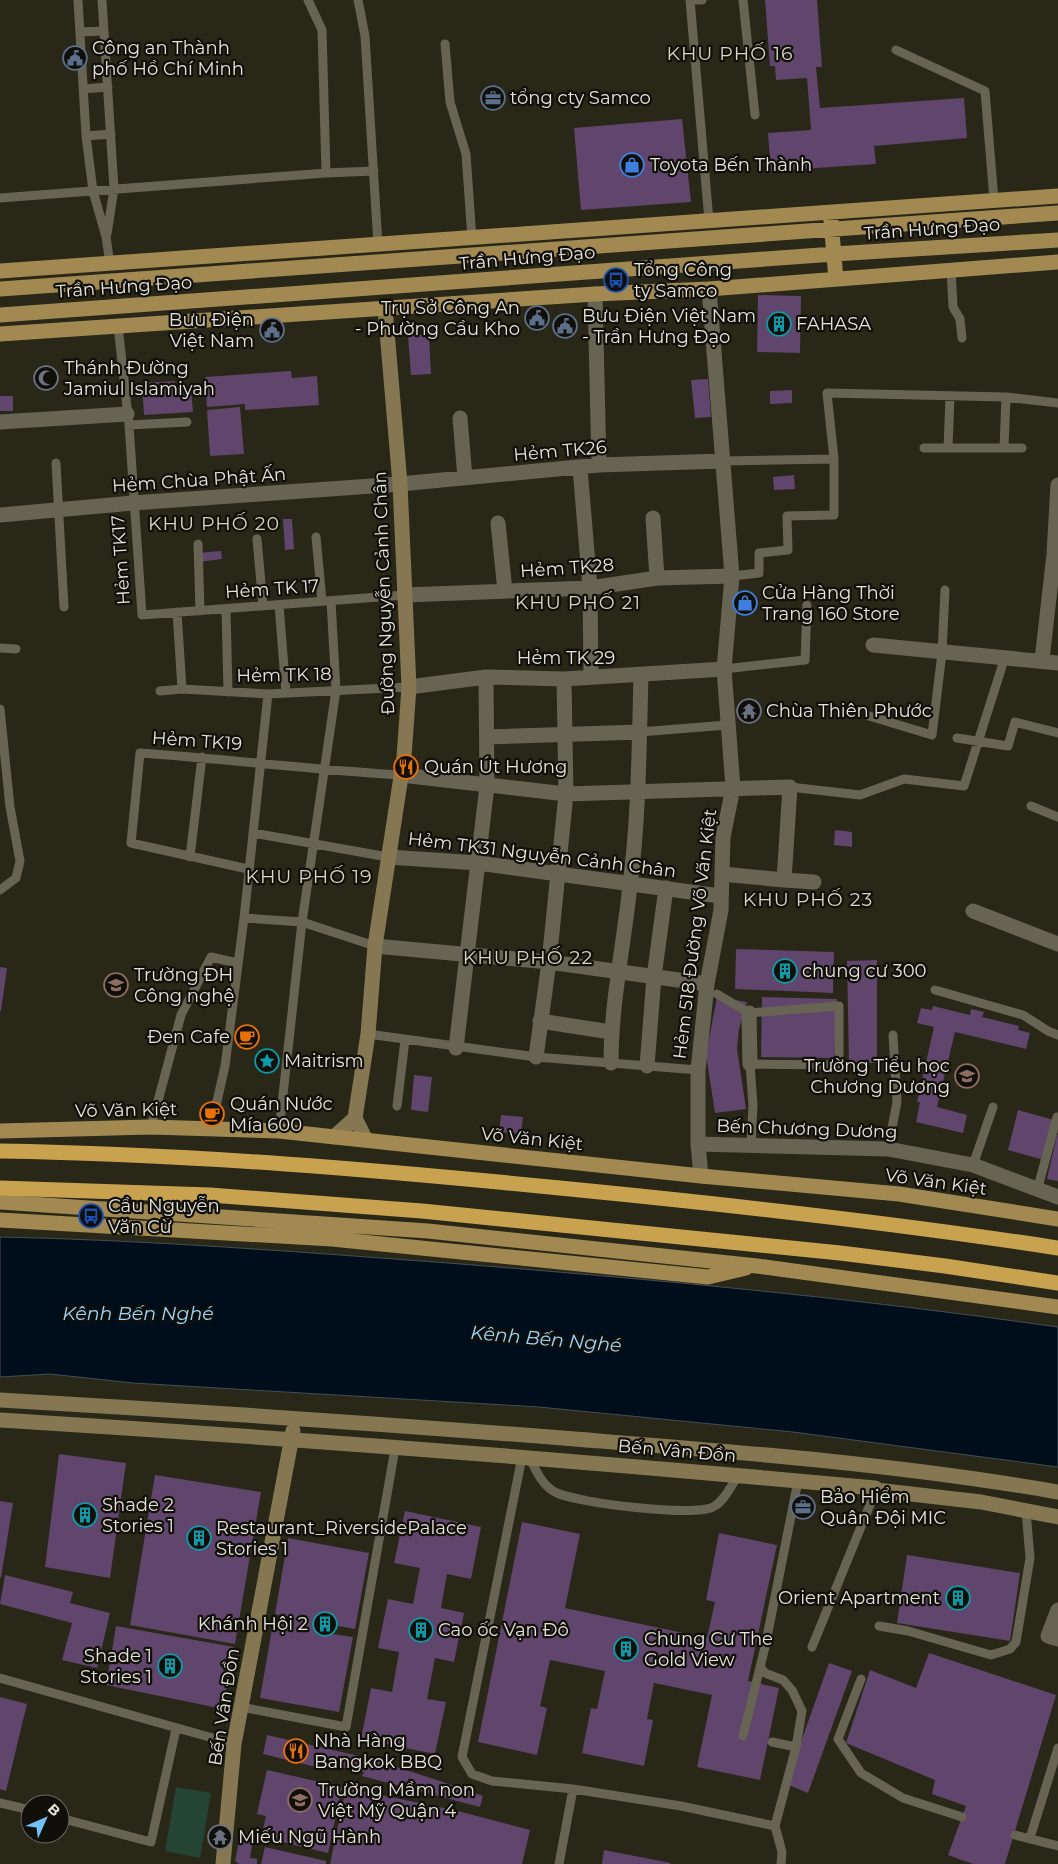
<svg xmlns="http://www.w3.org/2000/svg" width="1058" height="1864" font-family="Montserrat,sans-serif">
	<rect width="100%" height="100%" fill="#292718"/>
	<path fill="#254534" d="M176,1787L211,1793L200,1858L165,1851Z"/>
	<path fill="#000e1c" stroke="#454e55" d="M0,1237C149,1240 299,1252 448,1263C652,1279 855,1298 1058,1327V1467L793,1432L539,1407L133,1383L50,1374L0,1377Z"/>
	<path fill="#60456c" d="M765,0H817L822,67H816L820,108L964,98L967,138L874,146L876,164L771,171L768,133L811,130L807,78L776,80L775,66H770Z
		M682,119L691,202L581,210L574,128Z
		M758,295L801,296L800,353L757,352Z
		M429,334L431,374L411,375L408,336Z
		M291,371L292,378L317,376L319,405L245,410V404L207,407L205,377Z
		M708,379L711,417L695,418L691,380Z
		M175,381V389H191L193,412L144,415L142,383Z
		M792,390V403L770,404V391Z
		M0,396H13V411H0Z
		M240,407L244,454L210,456L207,410Z
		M794,475L795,489L774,490L773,477Z
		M283,519H292L294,549L285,550Z
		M221,551L222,559L198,562V553Z
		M835,830L852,832V847L834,845Z
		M736,949L834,952L833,993L735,989Z
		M877,960V1063H849L847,961Z
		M0,967L7,968L1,1011H0Z
		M717,997L747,1002L739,1029L737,1049L746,1109L715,1113L706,1055Z
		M762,997L837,999L834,1058L761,1057Z
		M933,1006L970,1015L971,1009L984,1012L982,1017L1019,1026L1018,1030L1030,1033L1026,1049L955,1032L937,1107L967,1115L963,1133L916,1122L920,1102H917L934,1027L917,1023L921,1008L932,1010Z
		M414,1075L432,1077L428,1112L411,1110Z
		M1018,1110L1054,1120L1044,1160L1008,1150Z
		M501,1115L523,1117L521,1134L499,1132Z
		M1057,1135H1058V1181L1047,1179Z
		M59,1454L126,1463L110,1578L45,1567Z
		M155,1475L261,1492L235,1644L130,1625Z
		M0,1501L13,1503L1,1578L0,1577Z
		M405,1511L481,1527L471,1579L447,1574L441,1608L464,1613L454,1662L435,1658L427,1699L446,1702L435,1754L361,1739L371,1688L392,1692L399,1652L378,1648L388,1599L413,1604L420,1568L394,1563Z
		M522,1522L580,1534L565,1608L707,1638L715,1602L706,1600L719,1533L777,1545L748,1681L779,1688L760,1780L697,1767L712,1695L654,1683L647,1719L653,1720L644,1766L582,1753L591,1708L597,1709L605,1671L550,1660L540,1706L547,1708L537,1755L478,1742Z
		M288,1538L369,1553L355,1629L333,1625L332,1634L353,1637L339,1712L260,1698L273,1623L293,1626L294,1618L275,1614Z
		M907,1555L1020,1573L1010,1641L897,1623Z
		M5,1575L73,1592L70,1603L110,1613L97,1668L62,1660L72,1623L0,1604Z
		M116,1626L234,1647L223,1709L106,1685Z
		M929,1653L1056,1695L1005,1864H973L948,1855L966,1806L932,1794L935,1780L846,1743L870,1670L916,1688Z
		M829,1663L852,1671L808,1793L786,1784Z
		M0,1697L27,1704L6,1791L0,1789Z
		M267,1735L372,1759L443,1782L483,1796L480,1807L362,1776L364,1772L325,1764L324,1769L263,1754Z
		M267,1770L342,1787L328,1853L261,1837L266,1816L257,1814Z
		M346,1788L454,1810L530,1830L522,1864H330Z
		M240,1836L253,1839L250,1858L257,1859V1864H239L235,1861Z
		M265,1847L326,1861V1864H261Z
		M604,1850L671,1863L670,1864H602Z"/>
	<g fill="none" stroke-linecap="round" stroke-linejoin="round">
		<path stroke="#676454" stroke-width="9" d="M78,0L86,136L93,191L106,237L110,264
			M102,0L114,189L107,234
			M308,0L322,30L326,173
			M358,0L365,36L378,245
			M690,0L709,221
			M690,0H702
			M743,0L755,115
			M80,32L104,31
			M445,44L450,102L466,154L472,239
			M896,50L985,91L994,200
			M83,89L108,87
			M86,136L111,134
			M0,198L326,173L374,171
			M951,269L953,307L960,319L962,338
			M118,326L129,425L142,615L405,595
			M129,425L187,422
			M924,448H1022
			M948,448L950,396
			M1004,448L1006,397
			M723,461L834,459L827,393L1006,397L1058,403
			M56,463L64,607
			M316,537L322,601
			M257,539L263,606
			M198,544L200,611
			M732,576L759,573V553L788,550L787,516L834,515V459
			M279,605L286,693
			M226,609L228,692
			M177,612L182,689
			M0,648L16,649
			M724,669L805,660L807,605
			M160,691L182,689L268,694L409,687
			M0,709L10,807L20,861L16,878L0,890
			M869,716L932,735L942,653L945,590
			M640,732L727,725
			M957,738L1008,746L1015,722L1058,733
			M790,787L860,795L904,779L964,786L1005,657
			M1031,806L1058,817
			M253,833L388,857
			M190,857L202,757
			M248,869L131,843L140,753C227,759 314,770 401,775
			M244,918L302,922L375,946
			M935,990L1023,1015L1048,1031L1058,1035
			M717,994L749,1013L839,1006V1065L750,1064L753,1105L751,1144
			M368,1034L536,1057L698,1070
			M397,1106L405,1040
			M151,1127L181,1015L211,957L237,963
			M211,1128L225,1066L244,918L268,694
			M279,1131L302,922L336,690L331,601
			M888,1149L897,1102L893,1035
			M973,1165L993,1107
			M1038,1187L1057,1117
			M522,1457L462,1757L472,1774L492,1781L573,1789L681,1806L775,1826
			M530,1458C536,1471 543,1487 557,1493C579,1503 693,1517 713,1507C724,1502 732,1484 739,1474
			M879,1626L908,1631L991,1655L1010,1649L1016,1642L1030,1558L1026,1511
			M812,1647L876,1490
			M760,1667L765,1673L783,1680L792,1690L802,1711L796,1747L775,1826L782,1852L781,1864
			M0,1678L234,1744
			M861,1679L838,1739L861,1773L903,1798L962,1817
			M241,1707L346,1727L395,1449
			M743,1736L765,1647L798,1481
			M772,1742L796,1747
			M0,1803L30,1810
			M60,1818L151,1842L176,1729
			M1015,1835L1058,1846
			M1030,1838L1058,1748
			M559,1864L573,1789"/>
		<path stroke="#676454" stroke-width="15" d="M595,294L599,465
			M460,418L465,478
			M0,422L127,414
			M580,468L590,588L591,677
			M0,515L133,503L400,484L599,465L723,461
			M653,518L657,578
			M498,523L505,591
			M405,595L590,588L657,578L732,576
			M873,645L1058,663
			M1042,660L1054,554L1058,485
			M409,687L486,677L564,679L724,669
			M487,737L640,732
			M401,775L566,794L790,787L784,880L722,874
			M388,857L478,863L720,896
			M784,880L814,882
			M973,911L1058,944
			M375,946L549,962L707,984
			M749,1013L750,1064
			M540,1021L611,1032
			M456,1048L487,786L486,677
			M536,1057L549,962L566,794L564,679
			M611,1063C611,1003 624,944 630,885C639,816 639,746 641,676
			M647,1066L654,977L666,888
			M698,1144L888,1149L973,1165L1058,1197
			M701,1176L698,1144V1070L707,984L721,910L723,837L733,788L724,669L732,576L709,289
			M1058,1610L1048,1636L1058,1639"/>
		<path stroke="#847752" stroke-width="15" d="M334,1137L355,1118
			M366,1140L355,1118L368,1034L375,946L404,757L409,687L400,484L385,308
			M0,1400C192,1411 384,1424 575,1439C737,1452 898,1464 1058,1492
			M0,1420C292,1438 584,1461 875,1488L876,1490L981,1502L1058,1517
			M223,1864L234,1744L293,1431"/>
		<path stroke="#a28951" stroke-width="15" d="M831,221L836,279
			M0,271L1058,196
			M0,289L1058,213
			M0,315L834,254L1058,240
			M0,334L595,294L709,289L1058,262
			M0,1131L151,1127L279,1131L701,1176L899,1194L1058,1219
			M0,1202L428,1231L757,1266L1058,1307
			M0,1220L332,1239L708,1277L746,1268"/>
		<path stroke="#c9a24f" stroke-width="15" d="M0,1151C191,1154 380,1170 570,1189C733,1205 896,1223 1058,1248
			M0,1188L210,1195L422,1211L840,1253L945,1266L1058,1283"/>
	</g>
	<defs>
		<g id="civic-ring" transform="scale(1.25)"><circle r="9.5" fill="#110f09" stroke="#5c6f8a" stroke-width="1.5"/><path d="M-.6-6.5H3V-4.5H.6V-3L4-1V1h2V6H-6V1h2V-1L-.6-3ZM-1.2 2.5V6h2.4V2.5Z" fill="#5c6f8a"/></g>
		<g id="office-ring" transform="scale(1.25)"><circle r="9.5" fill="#110f09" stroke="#5c6f8a" stroke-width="1.5"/><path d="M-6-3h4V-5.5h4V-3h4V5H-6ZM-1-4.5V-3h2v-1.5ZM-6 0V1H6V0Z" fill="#5c6f8a"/></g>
		<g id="shop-ring" transform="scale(1.25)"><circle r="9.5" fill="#110f09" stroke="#3f7fe0" stroke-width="1.5"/><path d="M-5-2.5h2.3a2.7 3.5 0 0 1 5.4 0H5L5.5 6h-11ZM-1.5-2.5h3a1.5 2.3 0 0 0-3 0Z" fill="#3f7fe0"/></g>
		<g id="bus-ring" transform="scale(1.25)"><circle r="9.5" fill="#110f09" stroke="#1a4fb4" stroke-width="1.5"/><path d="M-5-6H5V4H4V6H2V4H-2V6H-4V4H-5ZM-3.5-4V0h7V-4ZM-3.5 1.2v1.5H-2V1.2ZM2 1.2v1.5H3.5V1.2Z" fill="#1a4fb4"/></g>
		<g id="building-ring" transform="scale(1.25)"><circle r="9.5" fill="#110f09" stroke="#0f9aa8" stroke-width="1.5"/><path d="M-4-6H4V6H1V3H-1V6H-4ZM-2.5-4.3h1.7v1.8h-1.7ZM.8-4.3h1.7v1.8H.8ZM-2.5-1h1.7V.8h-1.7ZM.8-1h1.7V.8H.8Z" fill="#0f9aa8"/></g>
		<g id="mosque-ring" transform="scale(1.25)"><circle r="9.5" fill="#110f09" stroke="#6b7280" stroke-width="1.5"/><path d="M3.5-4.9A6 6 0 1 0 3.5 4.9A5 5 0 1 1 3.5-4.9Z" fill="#6b7280"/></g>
		<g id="temple-ring" transform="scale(1.25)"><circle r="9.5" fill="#110f09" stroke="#6b7280" stroke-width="1.5"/><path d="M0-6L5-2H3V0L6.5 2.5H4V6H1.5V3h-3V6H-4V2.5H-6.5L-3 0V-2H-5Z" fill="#6b7280"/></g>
		<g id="restaurant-ring" transform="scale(1.25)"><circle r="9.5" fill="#110f09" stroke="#e8710a" stroke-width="1.5"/><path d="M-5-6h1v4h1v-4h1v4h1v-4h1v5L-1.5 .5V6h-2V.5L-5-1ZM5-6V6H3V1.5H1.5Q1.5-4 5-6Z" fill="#e8710a"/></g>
		<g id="university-ring" transform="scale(1.25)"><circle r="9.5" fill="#110f09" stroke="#8d6e63" stroke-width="1.5"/><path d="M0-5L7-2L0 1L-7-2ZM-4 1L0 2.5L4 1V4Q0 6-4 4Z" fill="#8d6e63"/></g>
		<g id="cafe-ring" transform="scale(1.25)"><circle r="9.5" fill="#110f09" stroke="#e8710a" stroke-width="1.5"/><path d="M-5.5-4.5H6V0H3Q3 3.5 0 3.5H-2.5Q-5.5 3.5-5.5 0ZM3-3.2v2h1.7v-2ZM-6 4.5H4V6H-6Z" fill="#e8710a"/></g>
		<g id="sight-ring" transform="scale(1.25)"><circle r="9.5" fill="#110f09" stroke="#0f9aa8" stroke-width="1.5"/><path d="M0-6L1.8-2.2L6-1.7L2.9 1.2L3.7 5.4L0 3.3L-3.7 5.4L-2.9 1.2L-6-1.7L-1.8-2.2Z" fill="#0f9aa8"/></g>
		<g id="school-ring" transform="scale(1.25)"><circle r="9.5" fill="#110f09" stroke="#8d6e63" stroke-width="1.5"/><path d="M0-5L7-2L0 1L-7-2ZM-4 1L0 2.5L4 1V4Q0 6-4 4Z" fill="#8d6e63"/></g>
	</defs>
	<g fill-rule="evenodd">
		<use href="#civic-ring" x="75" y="58"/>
		<use href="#office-ring" x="493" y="98"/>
		<use href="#shop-ring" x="632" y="165"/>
		<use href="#bus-ring" x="616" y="280"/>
		<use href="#civic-ring" x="537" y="318"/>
		<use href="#building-ring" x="779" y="324"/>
		<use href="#civic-ring" x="565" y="326"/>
		<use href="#civic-ring" x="272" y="330"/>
		<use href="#mosque-ring" x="46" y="378"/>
		<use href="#shop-ring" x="745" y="603"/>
		<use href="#temple-ring" x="749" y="711"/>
		<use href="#restaurant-ring" x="406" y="767"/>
		<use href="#building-ring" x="785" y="971"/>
		<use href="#university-ring" x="116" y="985"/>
		<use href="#cafe-ring" x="247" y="1037"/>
		<use href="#sight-ring" x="267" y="1061"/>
		<use href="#school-ring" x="967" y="1076"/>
		<use href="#cafe-ring" x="212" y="1114"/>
		<use href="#bus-ring" x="91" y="1216"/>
		<use href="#office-ring" x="803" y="1507"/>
		<use href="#building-ring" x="85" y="1515"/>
		<use href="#building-ring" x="199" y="1538"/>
		<use href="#building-ring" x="958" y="1598"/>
		<use href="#building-ring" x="325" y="1624"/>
		<use href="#building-ring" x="421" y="1630"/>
		<use href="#building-ring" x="626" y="1649"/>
		<use href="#building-ring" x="170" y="1666"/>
		<use href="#restaurant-ring" x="296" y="1751"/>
		<use href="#school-ring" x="300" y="1800"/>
		<use href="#temple-ring" x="220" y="1837"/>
	</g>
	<g text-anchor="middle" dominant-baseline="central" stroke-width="4.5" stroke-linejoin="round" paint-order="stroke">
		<g font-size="18" fill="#e5e3da" stroke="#110f09" text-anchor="start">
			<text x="92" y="48">Công an Thành<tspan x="92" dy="21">phố Hồ Chí Minh</tspan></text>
			<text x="510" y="98">tổng cty Samco</text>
			<text x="650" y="165">Toyota Bến Thành</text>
			<text x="634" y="270">Tổng Công<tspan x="634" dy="21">ty Samco</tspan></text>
			<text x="520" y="308" text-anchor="end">Trụ Sở Công An<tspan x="520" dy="21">- Phường Cầu Kho</tspan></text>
			<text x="582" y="316">Bưu Điện Việt Nam<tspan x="582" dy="21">- Trần Hưng Đạo</tspan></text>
			<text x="254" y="320" text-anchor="end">Bưu Điện<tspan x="254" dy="21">Việt Nam</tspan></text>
			<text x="796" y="324">FAHASA</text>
			<text x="64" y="368">Thánh Đường<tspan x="64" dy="21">Jamiul Islamiyah</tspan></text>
			<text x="762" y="593">Cửa Hàng Thời<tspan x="762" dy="21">Trang 160 Store</tspan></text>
			<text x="766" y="711">Chùa Thiên Phước</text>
			<text x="424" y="767">Quán Út Hương</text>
			<text x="802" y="971">chung cư 300</text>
			<text x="134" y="975">Trường ĐH<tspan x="134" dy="21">Công nghệ</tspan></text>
			<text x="230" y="1037" text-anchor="end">Đen Cafe</text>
			<text x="284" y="1061">Maitrism</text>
			<text x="950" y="1066" text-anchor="end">Trường Tiểu học<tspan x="950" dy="21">Chương Dương</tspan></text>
			<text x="230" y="1104">Quán Nước<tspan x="230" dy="21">Mía 600</tspan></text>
			<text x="108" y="1206">Cầu Nguyễn<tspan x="108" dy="21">Văn Cừ</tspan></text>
			<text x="820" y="1497">Bảo Hiểm<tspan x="820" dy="21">Quân Đội MIC</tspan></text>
			<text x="102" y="1505">Shade 2<tspan x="102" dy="21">Stories 1</tspan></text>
			<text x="216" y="1528">Restaurant_RiversidePalace<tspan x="216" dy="21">Stories 1</tspan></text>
			<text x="940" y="1598" text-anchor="end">Orient Apartment</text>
			<text x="308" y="1624" text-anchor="end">Khánh Hội 2</text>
			<text x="438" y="1630">Cao ốc Vạn Đô</text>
			<text x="644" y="1639">Chung Cư The<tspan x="644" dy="21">Gold View</tspan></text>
			<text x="152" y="1656" text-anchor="end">Shade 1<tspan x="152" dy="21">Stories 1</tspan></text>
			<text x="314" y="1741">Nhà Hàng<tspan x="314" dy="21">Bangkok BBQ</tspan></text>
			<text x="318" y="1790">Trường Mầm non<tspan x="318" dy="21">Việt Mỹ Quận 4</tspan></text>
			<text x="238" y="1837">Miếu Ngũ Hành</text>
		</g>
		<g font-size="18" fill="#e5e3da" stroke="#110f09">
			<text transform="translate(932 229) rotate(-4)">Trần Hưng Đạo</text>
			<text transform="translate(527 258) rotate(-5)">Trần Hưng Đạo</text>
			<text transform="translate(124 287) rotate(-4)">Trần Hưng Đạo</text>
			<text transform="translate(560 451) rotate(-5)">Hẻm TK26</text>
			<text transform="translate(199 480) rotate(-4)">Hẻm Chùa Phật Ấn</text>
			<text transform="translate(121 560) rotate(-94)">Hẻm TK17</text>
			<text transform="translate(567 568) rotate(-4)">Hẻm TK28</text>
			<text transform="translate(272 589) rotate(-4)">Hẻm TK 17</text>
			<text transform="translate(384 593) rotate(-92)">Đường Nguyễn Cảnh Chân</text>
			<text x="566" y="658">Hẻm TK 29</text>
			<text transform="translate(284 675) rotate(-1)">Hẻm TK 18</text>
			<text transform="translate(197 741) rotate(4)">Hẻm TK19</text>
			<text transform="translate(542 855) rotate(7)">Hẻm TK31 Nguyễn Cảnh Chân</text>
			<text transform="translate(695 934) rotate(-83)">Hẻm 518 Đường Võ Văn Kiệt</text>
			<text transform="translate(126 1110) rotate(-1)">Võ Văn Kiệt</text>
			<text transform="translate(807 1129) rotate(2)">Bến Chương Dương</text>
			<text transform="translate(532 1139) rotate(6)">Võ Văn Kiệt</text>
			<text transform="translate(936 1182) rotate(8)">Võ Văn Kiệt</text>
			<text transform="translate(677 1451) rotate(5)">Bến Vân Đồn</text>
			<text transform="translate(224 1707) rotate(-81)">Bến Vân Đồn</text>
		</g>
		<g font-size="19" letter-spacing="1" fill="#d9d6c3" stroke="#110f09">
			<text x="730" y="53">KHU PHỐ 16</text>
			<text x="214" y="523">KHU PHỐ 20</text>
			<text x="578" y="602">KHU PHỐ 21</text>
			<text x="309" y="876">KHU PHỐ 19</text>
			<text x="808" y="899">KHU PHỐ 23</text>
			<text x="528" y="957">KHU PHỐ 22</text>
		</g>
		<g font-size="19" font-style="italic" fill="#9bd6fc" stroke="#110f09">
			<text x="138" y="1313">Kênh Bến Nghé</text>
			<text transform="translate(546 1339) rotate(5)">Kênh Bến Nghé</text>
		</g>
	</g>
	<g transform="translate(45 1819) rotate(45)"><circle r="24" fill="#110f09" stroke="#66645d"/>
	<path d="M0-4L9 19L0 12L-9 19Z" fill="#70c2f4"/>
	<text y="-8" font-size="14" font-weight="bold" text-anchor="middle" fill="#e5e3da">B</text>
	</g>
</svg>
